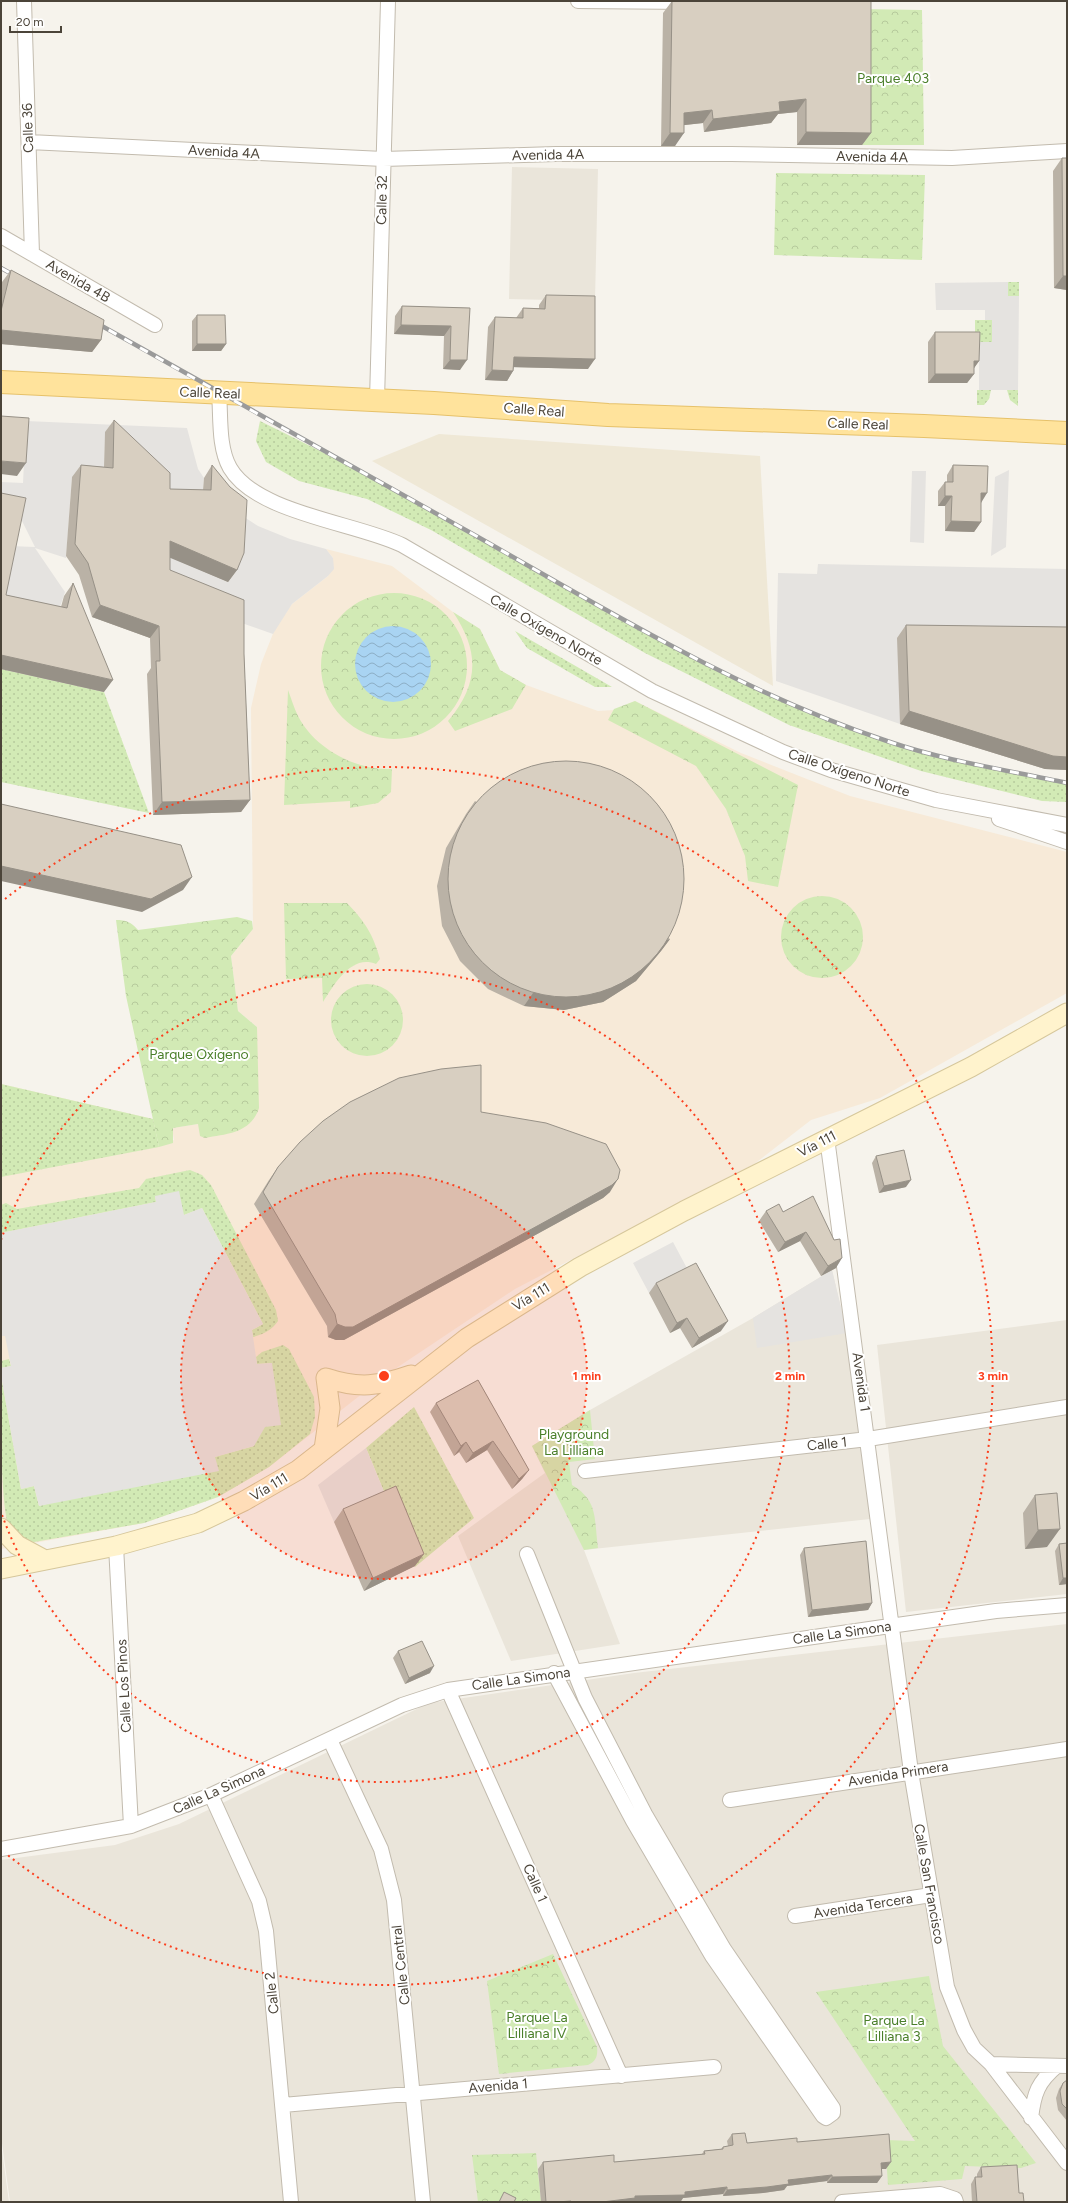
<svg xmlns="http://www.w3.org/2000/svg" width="1068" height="2203" font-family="Figtree,sans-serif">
	<defs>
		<pattern id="grass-dots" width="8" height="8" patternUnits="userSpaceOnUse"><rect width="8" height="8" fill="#d2eab5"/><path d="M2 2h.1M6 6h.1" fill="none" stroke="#b6ca9c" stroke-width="1.8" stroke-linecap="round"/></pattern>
		<pattern id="park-crowns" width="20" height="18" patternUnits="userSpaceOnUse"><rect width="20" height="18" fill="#d2eab5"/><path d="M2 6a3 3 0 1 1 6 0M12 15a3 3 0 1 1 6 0" fill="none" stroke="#b6ca9c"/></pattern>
		<pattern id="water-waves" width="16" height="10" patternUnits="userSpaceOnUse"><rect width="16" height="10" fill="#a9d4f2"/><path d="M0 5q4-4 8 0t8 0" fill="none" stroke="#8caec5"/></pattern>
	</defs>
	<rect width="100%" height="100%" fill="#f6f3ec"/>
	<path fill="#eae5da" d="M512,167L598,169L595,301L509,299Z
		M832,1270L847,1333L870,1519L584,1550L620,1644L511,1661L458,1536L545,1473L532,1446L590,1410L753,1318Z
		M1067,1320V1594L906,1612L877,1345Z
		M1067,1624V2202H10L1,2136V1860L115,1845L179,1824L429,1703L634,1673Z
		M1,2143L9,2202H1Z"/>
	<path fill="#f7ead8" d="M326,549L392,566L453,612L480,629L500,670L526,685L598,711L614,710L635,701L741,753L850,796L1067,852V993L880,1098L811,1120L753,1165L515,1289L386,1375L269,1467L218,1497L144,1523L1,1549V1084L153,1119L159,1147L174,1140L172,1128L198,1124L257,1027L238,1011L231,956L253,929L251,708L261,664L276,626L292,604L328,576L333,558Z"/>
	<path fill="#efe8d6" d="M439,434L760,456L773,686L372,461Z"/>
	<path fill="url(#grass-dots)" d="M1008,282H1019V296H1008Z
		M975,320H992V342H975Z
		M977,390H991L989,399L984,405H977Z
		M1007,390H1018V406L1010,400Z
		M260,421C294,438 329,455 364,473C536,565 699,674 884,741C943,762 1006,770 1067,783V802L1042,801L921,771L789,725L645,653L431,530L367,499L299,481L266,462L256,441Z
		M515,631L612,687H595L527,648Z
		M1,669L104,692L149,813L1,782Z
		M1,1084L153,1119L159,1147L1,1177Z
		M190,1170L202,1175L211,1185L276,1310L278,1321C272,1330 264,1334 253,1337L252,1330L263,1324L202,1208L184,1215L155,1196L156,1202L1,1233V1205L6,1203L17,1209L139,1188L146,1179Z
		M283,1345L289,1349L314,1397L315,1417L310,1434L269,1467L218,1497L144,1523L34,1542C23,1540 15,1537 9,1527C0,1506 1,1406 1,1375L21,1489L34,1486L39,1506L254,1446L272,1363L257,1364L256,1357L262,1352Z
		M9,1359L11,1366L1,1368V1361Z
		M414,1407L474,1518L415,1567L366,1448Z"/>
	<path fill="url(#park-crowns)" d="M862,9L922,10L924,145H862Z
		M776,173L925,175L922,260L774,255Z
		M321 666a73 73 0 1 1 146 0a73 73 0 1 1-146 0Z
		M453,612L480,629L500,670L526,685L512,709L455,731L448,721C479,684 480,652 453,612Z
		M288,690C291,698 294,708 298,716C314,748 356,771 392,769L391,792L378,803L350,808V801L284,805Z
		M635,701L798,785L778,887L748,881L745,856L726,809L696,766L608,720L614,709Z
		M781 937a41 41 0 1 1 82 0a41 41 0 1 1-82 0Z
		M284,903H347C365,922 373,934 380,959L376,964C351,954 334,985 323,1002L322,978L286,979Z
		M237,917L252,921L253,929L231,956L238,1011L257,1027L259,1108C251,1133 228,1134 205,1138L200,1136L198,1124L173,1128V1143L159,1147L126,996L116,920C126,920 131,922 138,930Z
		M331 1020a36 36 0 1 1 72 0a36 36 0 1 1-72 0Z
		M590,1410L595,1459L569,1462L572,1485C599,1501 594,1520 598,1548L584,1550L532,1446Z
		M553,1954L597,2047C598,2056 596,2061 588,2065L499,2074L487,1981Z
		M929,1976L943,2046L1036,2163L1021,2168L965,2166L962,2179L888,2185L885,2140L915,2141L816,1992Z
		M536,2153L541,2202H478L472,2155Z"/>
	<path fill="#e5e3e0" d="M1008,282V296H1019L1018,390H979V342H992V320H985V310H936L935,283Z
		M26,421L187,428L198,469L204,478L202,503H184V563L228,582L238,513L258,526L290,539L326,549L333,558L334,569L328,576L292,604L273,634L236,621L161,582L105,433L104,480L72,477L66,558L35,548L65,592L56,619L1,606L9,546L35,547L17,511L1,507V482L23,483Z
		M1009,470L1006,547L991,556L995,477Z
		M912,471H926L924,543L910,542Z
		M818,564L1067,569V640L900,724L776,681L778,573L817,574Z
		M179,1191L184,1215L202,1208L263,1324L252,1330L257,1364L272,1363L281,1425L265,1427L254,1446L215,1457L219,1471L39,1506L34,1486L21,1489L1,1375V1368L11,1366L5,1336H1V1233L156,1202L155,1196Z
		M673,1242L689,1272L649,1293L633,1263Z
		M832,1270L847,1333L757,1348L753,1318Z
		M366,1448L387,1499L334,1522L318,1485Z"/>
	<path fill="url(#water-waves)" d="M355 664a38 38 0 1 1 76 0a38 38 0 1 1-76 0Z"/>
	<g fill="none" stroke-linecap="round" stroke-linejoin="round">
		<g stroke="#c2bbae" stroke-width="16">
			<path id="street" d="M24,1L32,254
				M578,1L690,2
				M29,142L383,159L556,154H731L952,158L1067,151
				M1,236L155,325
				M219,393C221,416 218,447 230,468C256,513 356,523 402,545L652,691L783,752L831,770L936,800L1067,825
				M377,400L388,1
				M999,819L1067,842
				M827,1138L911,1772L947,1987L964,2030L974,2048L991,2064L1067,2163
				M585,1471L868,1439L1067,1407
				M116,1546L131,1826
				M527,1554L585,1698L645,1814L724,1949L833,2108V2113L826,2118L823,2116L712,1956L633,1821L554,1673
				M448,1690L621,2076
				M330,1740L381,1849L394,1900L423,2202
				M211,1795L259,1901L266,1931L291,2202
				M730,1800L1067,1749
				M1,1849L131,1826L211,1795L402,1705L448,1690L890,1626L996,1611L1067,1605
				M795,1916L931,1895
				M991,2064L1067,2066
				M283,2105L714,2067
				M1031,2118C1034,2093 1038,2082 1057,2066
				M842,2202L940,2194L955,2199L956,2202"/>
		</g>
		<g stroke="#d6c79b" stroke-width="21">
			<path id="secondary" d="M326,1378C359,1389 379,1386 411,1375
				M324,1449L330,1408L326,1378
				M1,1528L17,1545L45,1560
				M1,1569L116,1546L198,1523L244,1501L298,1470L467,1338L580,1267L684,1211L971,1067L1067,1013"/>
		</g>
		<g stroke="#e6c16a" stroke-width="24">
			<path id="primary" d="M1,382L434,403L608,415L924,426L1067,433"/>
		</g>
		<use href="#street" stroke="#fff" stroke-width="14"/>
		<use href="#secondary" stroke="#fff3cd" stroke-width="19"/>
		<use href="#primary" stroke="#ffe39c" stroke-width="22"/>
		<g stroke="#9a9a9a" stroke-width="4.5">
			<path id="rail" d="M1,268L19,278
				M93,321C221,394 350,465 478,537C610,612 742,693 887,741C945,761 1007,770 1067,783"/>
		</g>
		<use href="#rail" stroke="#fff" stroke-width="3" stroke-dasharray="9" stroke-linecap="butt"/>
	</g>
	<path fill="#bab2a6" d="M672,1L871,133L862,145H797V112L778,114L771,123L704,132L703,123L684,125L675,146H661L663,13Z
		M1062,158L1067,290L1054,288L1053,171Z
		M11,270L101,340L92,352L1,344V286L2,282Z
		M546,295L588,369L514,367L513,371L507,381L485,380L488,327L495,317L516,318L523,308H539V305Z
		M402,306L470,308L460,370L443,369L444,336L394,334L395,316Z
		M197,315L226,344L221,351H192V321Z
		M935,332L979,361L974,368V374L967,383H928V342Z
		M114,420L170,489L203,490L204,478L212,465L237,570L228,582L170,557V570L244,654L250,800L241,812L153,815L147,674L151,668L150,638L92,617L79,575L66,556L72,477L81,465L104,467L105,432Z
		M953,465L981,502V522L974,532L945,531V506H938V491L945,482H947V475Z
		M1,493L6,595L61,607L64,596L73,583L104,692L1,669Z
		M906,625L1067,627V770L1045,769L900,724L897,638Z
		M475,801L670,939L661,951L636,981L603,1002L564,1010L524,1006L488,989L460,961L442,926L437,886L446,848L466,814Z
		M481,1112L610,1192L603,1198L344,1340H336L328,1337L327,1326L254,1204L269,1180L278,1167Z
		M876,1156L906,1187L879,1193L872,1163Z
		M813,1196L836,1268L821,1276L800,1241L778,1252L759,1221L766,1211L783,1212Z
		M656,1283L721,1331L692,1348L680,1328L670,1333L649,1293Z
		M478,1380L529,1470L522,1479L512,1489L487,1450L466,1463L459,1452L454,1456L430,1412L436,1403Z
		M1035,1495L1047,1547L1025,1549L1023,1513Z
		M343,1509L415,1566L364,1591L334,1522Z
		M1067,1543V1584L1059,1585L1055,1551L1059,1544Z
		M804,1548L872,1603L868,1610L808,1617L800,1555Z
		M398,1651L430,1673L405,1684L393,1658Z
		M1067,2080V2121L1058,2110L1056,2098L1059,2089L1063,2083Z
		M732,2134L747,2143L797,2142L886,2169H881L882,2176L877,2183H827V2181L787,2186L784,2190L763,2193L723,2196V2194L683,2198L681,2201L650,2202H541L538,2169L543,2162H614L702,2154L704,2151L721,2149L723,2147L728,2146L727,2141Z
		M981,2167L1019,2193L1024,2202H972L971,2184L975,2177H977V2174Z"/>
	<path fill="#979187" d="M806,99L797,112L778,114L771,123L704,132L713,119L779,102Z
		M712,110L703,123L676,126L684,113Z
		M806,132L871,133L862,145H797Z
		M670,133H684L675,146H661Z
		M1063,276H1067V290L1054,288Z
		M401,325L451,326L444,336L394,334Z
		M1,330L101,340L92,352L1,344Z
		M197,344H226L221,351H192Z
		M514,357L595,359L588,369L507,367Z
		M450,360H467L460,370L443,369Z
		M974,361H979L972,371Z
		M492,370L513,371L507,381L485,380Z
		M935,374H974L967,383H928Z
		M1,461L26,463L17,476L1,474Z
		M981,493H987L981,503Z
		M945,496H952L945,506H938Z
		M951,521L981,522L974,532L945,531Z
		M170,541L237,570L228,582L161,554Z
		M100,605L159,626L150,638L92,617Z
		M1,655L113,680L104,692L1,669Z
		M909,711L1067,757V770L1045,769L900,724Z
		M250,800L241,812L153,815L162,802Z
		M1,866L192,877L183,890L142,912L1,881Z
		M670,939L661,951L636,981L603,1002L564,1010L524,1006L533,993Z
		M618,1179L610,1192L603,1198L344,1340H336L328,1337L337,1324Z
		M911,1180L906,1187L879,1193L884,1186Z
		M806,1232L800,1241L778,1252L785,1242Z
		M842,1258L836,1268L821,1276L828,1266Z
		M687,1318L680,1328L670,1333L677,1323Z
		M728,1321L721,1331L692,1348L699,1338Z
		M493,1441L487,1450L466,1463L473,1453Z
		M466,1442L459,1452L454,1456L461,1446Z
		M529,1470L522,1479L512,1489L519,1479Z
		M1060,1529L1047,1547L1025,1549L1038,1530Z
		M424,1554L415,1566L364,1591L373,1578Z
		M1063,1578H1067V1584L1059,1585Z
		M872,1603L868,1610L808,1617L812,1610Z
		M434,1666L430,1673L405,1684L409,1678Z
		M891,2162L886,2169H876L881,2163Z
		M832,2175L827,2181L787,2186L784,2190L763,2193L723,2196L727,2190L788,2180Z
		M882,2176L877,2183H827L832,2177Z
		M727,2187L723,2194L683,2198L681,2201L650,2202H602L635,2196Z"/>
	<path fill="#d8cfc1" stroke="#979187" d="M672,1H871V133L806,132V99L779,102L780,111L713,119L712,110L684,113V133H670Z
		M1062,158H1067V276H1063Z
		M11,270L104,320L101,340L1,330V311Z
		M546,295L595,296V359L514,357L513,371L492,370L495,317L523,318V308L545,309Z
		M402,306L470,308L467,360H450L451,326L401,325Z
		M197,315H225L226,344H197Z
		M935,332H980L979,361H974V374H935Z
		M1,416L29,418L26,463L1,461Z
		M114,420L170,473V489L211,490L212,465L230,487L247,500L244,553L237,570L170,541V570L244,600V654L250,800L162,802L156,661H160L159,626L100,605L88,563L75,544L81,465L113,468Z
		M953,465L988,466L987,493H981V522L951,521L952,496H945V482H953Z
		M1,493L26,498L6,595L67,608L73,583L113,680L1,655Z
		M906,625L1067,627V757L1053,756L909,711Z
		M448 879a118 118 0 1 1 236 0a118 118 0 1 1-236 0Z
		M1,804L181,845L192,877L151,899L1,866Z
		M481,1065V1112L546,1123L606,1144L620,1170L618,1179L612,1185L353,1327H345L337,1324L335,1314L263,1192L278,1167L300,1142L323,1121L350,1102L399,1078L441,1069Z
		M904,1150L911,1180L884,1186L876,1156Z
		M813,1196L834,1240L840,1239L842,1258L828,1266L806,1232L785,1242L766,1211L779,1204L783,1212Z
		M696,1263L728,1321L699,1338L687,1318L677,1323L656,1283Z
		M478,1380L529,1470L519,1479L493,1441L473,1453L466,1442L461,1446L436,1403Z
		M396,1486L424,1554L373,1578L343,1509Z
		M1057,1493L1060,1529L1038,1530L1035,1495Z
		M866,1541L872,1603L812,1610L804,1548Z
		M1067,1543V1578H1063L1059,1544Z
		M422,1641L434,1666L409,1678L398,1651Z
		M1067,2080V2109L1062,2104L1060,2091L1063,2083Z
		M745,2133L747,2143L797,2138V2142L889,2134L891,2162L881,2163L882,2176L832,2177V2175L788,2180L789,2184L767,2187L727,2190V2187L685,2192V2195L635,2196V2198L602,2202H571V2201L557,2202H546L543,2162L614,2155V2162L705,2154L704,2151L723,2149V2147L733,2145L732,2134Z
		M1017,2165L1019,2193H1023L1024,2202H977L975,2177H982L981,2167Z
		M504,2192L516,2198L514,2202H499Z"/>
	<circle cx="384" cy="1376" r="203" fill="#fc3f1d" fill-opacity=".12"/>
	<g fill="none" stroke="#fc3f1d" stroke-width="2" stroke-dasharray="2 4">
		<circle cx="384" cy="1376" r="203"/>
		<path d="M1 1240A406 406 0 1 1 1 1512"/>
		<path d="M5 899A609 609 0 1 1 5 1853"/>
	</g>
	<g text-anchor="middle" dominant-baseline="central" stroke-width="4" stroke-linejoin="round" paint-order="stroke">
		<g font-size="14" fill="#4a7f2a" stroke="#fff">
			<text x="893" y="78">Parque 403</text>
			<text x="199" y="1054">Parque Oxígeno</text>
			<text x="574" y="1434">Playground<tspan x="574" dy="16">La Lilliana</tspan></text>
			<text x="537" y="2017">Parque La<tspan x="537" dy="16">Lilliana IV</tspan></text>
			<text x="894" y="2020">Parque La<tspan x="894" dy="16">Lilliana 3</tspan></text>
		</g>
		<g font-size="14" fill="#4b4439" stroke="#fff">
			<text transform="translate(28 128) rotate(-92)">Calle 36</text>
			<text transform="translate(224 152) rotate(3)">Avenida 4A</text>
			<text transform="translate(548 155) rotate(-1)">Avenida 4A</text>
			<text transform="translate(872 157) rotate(1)">Avenida 4A</text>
			<text transform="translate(382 200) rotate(-89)">Calle 32</text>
			<text transform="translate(78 281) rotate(30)">Avenida 4B</text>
			<text transform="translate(210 393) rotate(2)">Calle Real</text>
			<text transform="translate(534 410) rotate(4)">Calle Real</text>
			<text transform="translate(858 424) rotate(2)">Calle Real</text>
			<text transform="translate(546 630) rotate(30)">Calle Oxígeno Norte</text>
			<text transform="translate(849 773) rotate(18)">Calle Oxígeno Norte</text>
			<text transform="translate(817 1144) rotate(-27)">Vía 111</text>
			<text transform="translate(531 1297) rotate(-31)">Vía 111</text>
			<text transform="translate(861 1382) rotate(82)">Avenida 1</text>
			<text transform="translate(827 1444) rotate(-6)">Calle 1</text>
			<text transform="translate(269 1487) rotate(-31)">Vía 111</text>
			<text transform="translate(842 1633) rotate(-8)">Calle La Simona</text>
			<text transform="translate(521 1679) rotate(-8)">Calle La Simona</text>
			<text transform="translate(124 1686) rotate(-93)">Calle Los Pinos</text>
			<text transform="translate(898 1774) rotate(-9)">Avenida Primera</text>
			<text transform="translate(219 1790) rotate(-24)">Calle La Simona</text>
			<text transform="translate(535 1883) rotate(66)">Calle 1</text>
			<text transform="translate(929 1884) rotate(80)">Calle San Francisco</text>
			<text transform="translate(863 1906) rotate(-9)">Avenida Tercera</text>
			<text transform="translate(401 1965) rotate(-96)">Calle Central</text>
			<text transform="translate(272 1993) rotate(-96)">Calle 2</text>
			<text transform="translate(498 2086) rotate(-5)">Avenida 1</text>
		</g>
	</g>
	<circle cx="384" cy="1376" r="6" fill="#fc3f1d" stroke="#fff" stroke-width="2"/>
	<g font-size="12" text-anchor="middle" font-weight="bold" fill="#fc3f1d" stroke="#fff" stroke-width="4" stroke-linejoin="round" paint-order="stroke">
		<text x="587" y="1380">1 min</text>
		<text x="790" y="1380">2 min</text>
		<text x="993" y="1380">3 min</text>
	</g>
	<rect width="1068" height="2203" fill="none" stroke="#4b4439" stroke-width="4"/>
	<path d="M10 26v6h51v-6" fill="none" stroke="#4b4439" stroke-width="2"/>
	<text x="16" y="26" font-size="12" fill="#4b4439" stroke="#ffffff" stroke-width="3" paint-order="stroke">20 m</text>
</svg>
